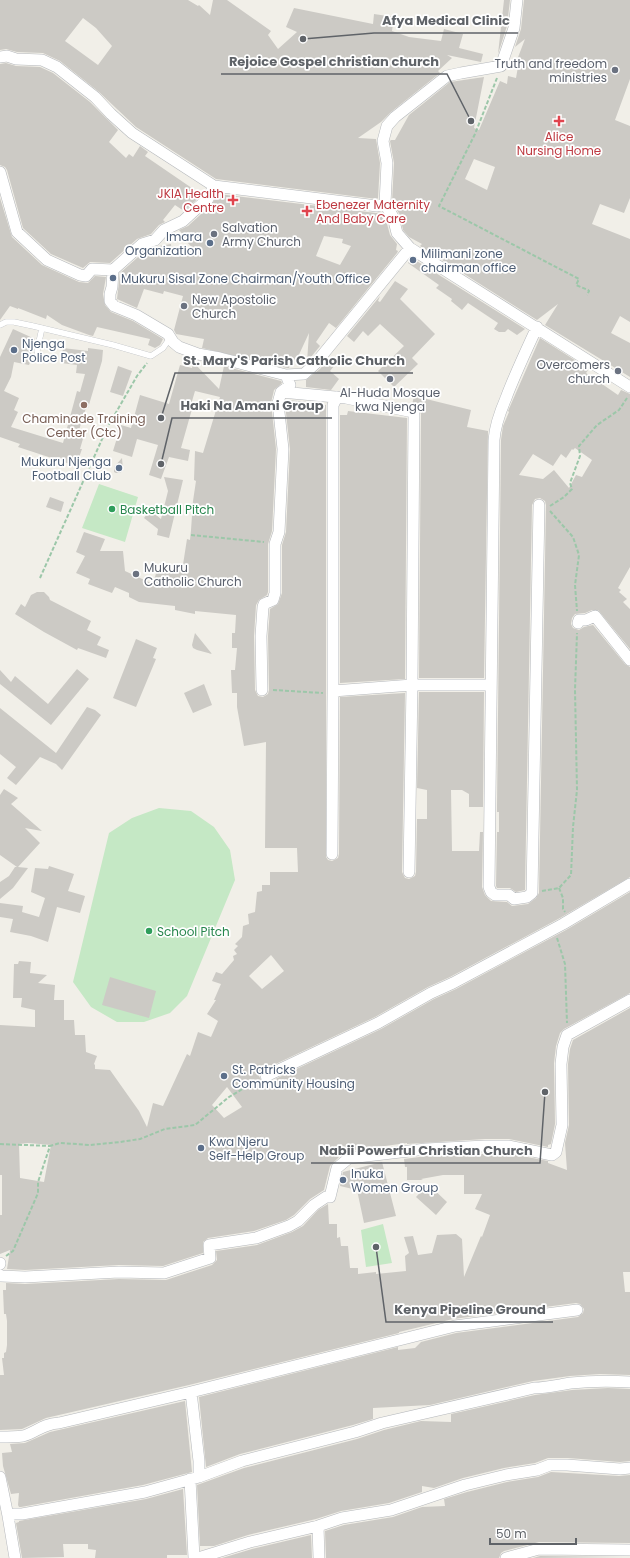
<svg xmlns="http://www.w3.org/2000/svg" width="630" height="1558" font-family="Poppins,sans-serif">
	<rect width="100%" height="100%" fill="#f1efe8"/>
	<path fill="#c5e8c5" d="M99,484L138,497L125,542L82,528Z
		M159,808L191,811L214,827L230,850L235,880L187,996L170,1013L144,1022H117L91,1007L73,982L109,833L132,818Z
		M383,1224L392,1263L366,1267L361,1230Z"/>
	<path fill="#cccac5" fill-rule="evenodd" d="M0,0H188L198,6L199,5L210,15L213,0H227L271,31L268,35L278,49L297,32L286,27L294,8L373,24L374,14L394,17L392,31L409,37L441,41L444,29L463,34L459,48L483,54L481,62L447,55L452,58L438,71L440,73L391,112L381,122L358,138L376,139L380,163L378,198L377,199L216,179L136,127L99,92L60,61L43,53L17,52L6,49L0,50ZM83,18L96,28L112,46L98,65L65,41Z
		M504,0H510L507,26L498,54Z
		M524,0H630V79L615,120L630,126V198L624,213L600,204L592,224L630,239V322L620,316L611,333L630,343V377L545,325L558,304L537,320L420,246L422,244L409,237L403,230L400,215L392,202L394,163L390,141L391,140H395L409,115L450,82L484,77L474,128L479,130L500,81L507,84L508,76L516,78L519,61L517,60L525,39L515,47L521,29ZM474,159L495,167L487,190L465,179Z
		M6,63L16,66L40,67L53,73L90,102L118,130L109,142L126,158L129,154L133,157L140,146L148,152L145,156L202,195L184,211L175,205L163,220L165,222L159,225L151,234L137,239L110,263L90,262L83,268L51,254L23,228L7,170L5,167L0,165V64Z
		M218,194L376,213L382,212L386,220L390,235L397,244L396,250L398,251L397,253L336,328L329,323L316,342L320,346L307,362L309,333L296,361L293,358L289,368H287L202,348L204,339L176,334L174,330L183,296L164,291L163,294L144,289L137,308L117,299L120,273L146,250L159,246L171,244L172,257L199,255L187,242H190L179,230L188,226L212,204ZM324,236L343,239L342,243L351,246L340,265L316,256Z
		M0,198L12,237L42,265L79,282L88,283L95,276L106,277L103,294L105,305L111,312L133,321L163,339L160,345L155,348L148,345L150,339L97,327L93,336L89,335L62,325L47,315L46,319L18,308V309L10,306L0,320Z
		M412,258L525,329L517,335L508,329L505,332H499L494,329L498,323L468,303L462,310L451,301L452,299L436,288L439,285L408,263Z
		M395,281L408,289L400,299L435,334L412,358L418,364L394,387L378,371L404,346L380,324L368,336L363,331L354,342L347,336L380,296L378,301L380,302Z
		M13,329L35,339L30,356L32,357L29,365L14,362L11,377L4,391L19,398L14,410L18,412L11,427L63,443L77,391L80,392L85,374L76,373L77,365L61,363L63,348L88,351V348L103,350L102,361L88,408H86L79,430L85,432L80,449H82L76,466L18,447L20,444L0,437V357Z
		M540,338L589,369L586,373L618,395L621,390L630,394V567L618,588L621,590L619,592L627,599L623,602L630,609V649L598,610H592L585,613L575,614L572,618L571,624L573,628L579,630L584,627L593,625L625,664L630,667V877L560,918L450,977L428,987L375,1017L263,1070L259,1076L262,1082H269L381,1029L434,999L456,989L566,930L630,892V993L564,1029L560,1033L556,1046L554,1063L555,1124L551,1144L548,1145V1147L509,1139H485L407,1144V1143L348,1151L338,1154L339,1157L330,1166L324,1190L310,1199L294,1215L286,1220L254,1231L208,1238L203,1242V1253L163,1266L119,1265L25,1270L7,1269L10,1250L0,1254V1215H2V1175H0V1025L35,1027V1010L21,1007L22,998H13L14,964H18L19,961L31,962L30,973L47,975L38,983L55,985L54,1000H64V1020H74L75,1035H85L86,1052L97,1056L94,1064L95,1065V1069L110,1070L139,1111L147,1127L153,1103L163,1106L187,1054L190,1056L198,1032L211,1037L218,1021L207,1014L216,1000H214L221,984L212,981L216,972L222,974L234,960L233,956L237,954L234,950L238,946L235,944L242,937L243,926L249,924L248,914L255,912L257,892L262,891V885H270V872H298L297,848H265L266,742L244,746L237,707V693H232L231,670H235L237,648H232V633H235L236,615L195,611V614L175,610V606L139,602L129,597V593L115,587L112,593L88,584L90,579L76,573L85,556L76,552L84,532L105,539L100,551H123L125,571L153,584L157,570H160L162,566L182,571L187,539L190,540L191,530L193,501L196,481L194,480L195,451L203,453L220,397L195,391L190,408L192,409L181,448L190,450L188,461L169,457L161,479L149,475L158,445L137,439L132,457L113,451L121,425L131,428L140,395L169,404L180,365L192,368L193,362L219,389L224,366L281,381L282,383L274,390L271,403L276,449L272,531L268,544V592L267,595L259,600L256,605L254,636L255,690L258,696L263,697L268,694L269,690L268,636L270,609L278,604L282,593V545L286,532L290,449L285,404L286,400L321,403L320,404L326,405V857L328,860L332,861L338,858L339,854L340,697L405,693L402,872L405,878L409,879L415,876L416,872L417,819H427V790L417,788L419,692H484L483,807H469V794L462,790H451L452,851H479L480,832H483L482,887L485,895L491,901L507,902L512,906L528,904L536,898L539,893L546,505L545,501L540,498L535,499L532,505L525,890L516,892L510,888H497L496,886L497,832H499V812H497V807L501,440L503,426L509,412L508,411ZM575,448L592,460L582,477L576,475L569,488L554,470L543,479L519,475L533,454L553,466L561,454L566,458L572,449L573,450ZM271,955L284,971L262,989L249,976ZM227,1087L242,1107L224,1118L212,1105ZM28,1143L51,1145L44,1182L20,1178L19,1144Z
		M327,361L334,366L330,371L339,379L331,390L306,387V380L320,369Z
		M118,366L132,371L123,396L110,392Z
		M414,396L471,410L467,427L488,431L484,678H419L421,414L418,407L412,405Z
		M348,411L407,418L405,679L340,683V415H347Z
		M122,458L123,470L120,473H116L114,472V467Z
		M164,477L183,480L169,538L157,535L158,529L144,518L150,510L161,519L168,491Z
		M50,497L64,502L61,512L46,507Z
		M37,592H44L49,597L50,600L91,621L87,630L101,637L97,645L109,650L106,658L78,648L77,650L44,632L15,614L21,604L25,607L31,595Z
		M195,633L212,654L197,650L193,648L192,645Z
		M136,639L157,648L153,658L156,659L136,707L113,698Z
		M77,669L89,679L51,725L0,684V670L11,682L15,676L48,704Z
		M204,684L212,705L193,713L184,693Z
		M87,707L95,710L101,715L62,770L56,764L40,757L16,785L7,778L16,767L0,754V708L56,753Z
		M4,789L18,798L11,804L42,831L25,828L40,843L18,867L28,868L13,888L0,899V882L9,876L15,867H17L0,855V795Z
		M49,866L74,874L68,891L85,896L80,913L57,907L48,942L31,936L10,932L13,919L0,917V903L23,906L22,912L39,917L45,898L31,892L35,868L48,869Z
		M110,977L156,991L149,1018L102,1005Z
		M630,1008V1272H623L625,1292H630V1375L600,1374L570,1376L533,1381L430,1405L373,1408V1419L353,1425L240,1454L206,1467L199,1397L398,1347V1350L415,1348L421,1342L456,1333L578,1317L583,1313L584,1309L580,1304L576,1303L453,1319L399,1332V1333L189,1385L46,1418L22,1429L0,1430V1375H4L2,1358H4V1353L6,1352L7,1345V1321L6,1314H4L3,1290H6V1283L25,1284L119,1279L166,1280L212,1265L217,1260L216,1251L257,1245L292,1232L303,1226L318,1210L328,1204L329,1224H337V1238L340,1237L341,1246H348L350,1268H358V1274L376,1272V1274L406,1271L405,1256L409,1253L404,1237L413,1236L418,1255L432,1253L437,1235L456,1234L462,1239L464,1277L481,1236L482,1237L490,1215L475,1209L482,1194H464V1175H443L421,1179L423,1180H407V1167H405L404,1159L427,1156L507,1153L548,1161V1163L567,1170L565,1143L569,1125L568,1064L570,1049L573,1040Z
		M382,1162L396,1216L364,1223L357,1190L340,1186L343,1172Z
		M428,1184L447,1202L436,1215L416,1197Z
		M608,1388L630,1389V1461L620,1462L568,1458H548L535,1463L504,1468L463,1478L434,1488L422,1486V1492L389,1503L341,1511L316,1519L248,1535L214,1546H200L197,1485L244,1468L357,1439L384,1430L421,1421L451,1422V1414L535,1395L572,1390Z
		M185,1401L192,1472L143,1485L21,1507H19L18,1505L19,1493L11,1494L3,1466L2,1453L12,1452L10,1444L25,1443L50,1432Z
		M551,1472L619,1476L630,1475V1543L539,1542L504,1551L501,1553L499,1558H326L325,1531L344,1525L393,1517L422,1507L445,1506L444,1499L467,1492L507,1482L538,1477Z
		M183,1489L187,1555H167V1558H95L96,1550L88,1549V1544H63L64,1557L22,1558L16,1523L19,1522V1521L146,1499Z
		M311,1535L312,1558H222L252,1549Z
		M540,1556L623,1557L533,1558Z"/>
	<g fill="none" stroke-linecap="round" stroke-linejoin="round">
		<g stroke="#b5b8bc" stroke-width="6">
			<path id="service" d="M0,325L6,322H14L33,326L113,345L151,356L163,348L170,338
				M41,358L38,354L37,351L42,328"/>
		</g>
		<g stroke="#b5b8bc" stroke-width="12">
			<path id="minor" d="M517,0L514,28L501,66L461,73L447,76L395,117L387,126L383,141L387,163L385,204L393,217L397,233L410,248L630,387
				M0,57L7,56L16,59L42,60L57,67L95,97L111,114L132,133L214,186L377,206L385,204
				M0,172L17,232L47,260L80,275L86,276L92,269L113,270
				M214,186L208,199L196,209L183,221L164,230L155,240L142,244L113,270L112,287L110,294V301L114,306L136,315L168,334L173,342L179,347L198,354L220,358L286,375L304,374L315,364L410,248
				M537,327C526,351 515,374 506,398C500,412 495,425 494,440L489,887L491,892L495,895H509L514,899L527,897L532,893L539,505
				M281,392L346,398L413,412L414,414L412,685L409,872
				M337,397L333,405V691L412,685H491
				M578,623L579,620H586L595,616L630,660
				M262,690L261,636L263,607L264,604L273,600L275,593V544L279,532L283,449L278,403L281,392L290,385L286,375
				M332,854L333,691
				M266,1076L378,1023L431,993L453,983L563,924L630,884
				M0,1263V1264
				M0,1275L1,1276L25,1277L119,1272L164,1273L210,1258L209,1245L256,1238L289,1226L298,1221L314,1205L326,1197H330L337,1168L349,1158L426,1149L485,1146H508L552,1155L556,1152L562,1125L561,1064L563,1047L567,1035L630,1000
				M0,1437C7,1437 15,1437 23,1436C36,1433 41,1424 59,1423L191,1392
				M0,1477L8,1516
				M199,1477V1461L191,1392L455,1326L577,1310
				M190,1479L194,1558
				M318,1526L319,1558
				M15,1558L8,1516L14,1514H22L145,1492L199,1477L242,1461L355,1432L382,1423L534,1388C546,1388 558,1385 571,1383C591,1381 610,1381 630,1382
				M198,1558L250,1542L318,1526L342,1518L391,1510L465,1485L506,1475L537,1470L550,1465H567L620,1469L630,1468
				M506,1558L539,1549L630,1550"/>
		</g>
		<path stroke="#9cc7a9" stroke-width="2" stroke-dasharray="4 2" stroke-linecap="butt" d="M497,78L475,134L439,206L579,279L576,285L588,290L589,291L587,295
			M550,506L564,497L572,489L570,483L580,456L579,446L597,425L619,410L627,398
			M550,511L573,537L579,555L575,585L577,611
			M191,535L264,542
			M40,578L107,428L137,376L147,363
			M273,690L323,693
			M559,888L563,898V909L565,912
			M542,891L559,888L571,875L573,827L577,790L575,690L577,633
			M557,938L565,964L567,1023
			M0,1144L50,1146
			M6,1256L13,1251L38,1193V1182L50,1146L60,1143L90,1145L120,1142L140,1139L165,1129L195,1125L229,1097L256,1081"/>
		<use href="#service" stroke="#fff" stroke-width="5.5"/>
		<use href="#minor" stroke="#fff" stroke-width="11"/>
	</g>
	<g fill="#6b7280" stroke="#fff" stroke-width="1.5">
		<circle cx="615" cy="70" r="4"/>
		<circle cx="214" cy="234" r="4"/>
		<circle cx="184" cy="306" r="4"/>
		<circle cx="618" cy="371" r="4"/>
		<circle cx="390" cy="379" r="4"/>
		<circle cx="136" cy="574" r="4"/>
	</g>
	<g fill="#e0444e" stroke="#fff" stroke-width="1.5">
		<path d="M557 115h4v4h4v4h-4v4h-4v-4h-4v-4h4z"/>
		<path d="M231 194h4v4h4v4h-4v4h-4v-4h-4v-4h4z"/>
		<path d="M305 205h4v4h4v4h-4v4h-4v-4h-4v-4h4z"/>
	</g>
	<g fill="#5c6f8a" stroke="#fff" stroke-width="1.5">
		<circle cx="210" cy="243" r="4"/>
		<circle cx="413" cy="260" r="4"/>
		<circle cx="113" cy="278" r="4"/>
		<circle cx="14" cy="350" r="4"/>
		<circle cx="119" cy="468" r="4"/>
		<circle cx="224" cy="1076" r="4"/>
		<circle cx="201" cy="1148" r="4"/>
		<circle cx="343" cy="1180" r="4"/>
	</g>
	<circle fill="#8d6e63" stroke="#fff" stroke-width="1.5" cx="84" cy="405" r="4"/>
	<g fill="#2e9e5b" stroke="#fff" stroke-width="1.5">
		<circle cx="112" cy="509" r="4"/>
		<circle cx="149" cy="931" r="4"/>
	</g>
	<g text-anchor="middle" dominant-baseline="central" stroke-width="3.5" stroke-linejoin="round" paint-order="stroke">
		<g font-size="12" fill="#5b616d" stroke="#fff" text-anchor="start">
			<text x="607" y="63" text-anchor="end">Truth and freedom<tspan x="607" dy="14">ministries</tspan></text>
			<text x="222" y="227">Salvation<tspan x="222" dy="14">Army Church</tspan></text>
			<text x="192" y="299">New Apostolic<tspan x="192" dy="14">Church</tspan></text>
			<text x="610" y="364" text-anchor="end">Overcomers<tspan x="610" dy="14">church</tspan></text>
			<text x="390" y="392" text-anchor="middle">Al-Huda Mosque<tspan x="390" dy="14">kwa Njenga</tspan></text>
			<text x="144" y="567">Mukuru<tspan x="144" dy="14">Catholic Church</tspan></text>
		</g>
		<g font-size="12" fill="#be3a42" stroke="#fff">
			<text x="559" y="136">Alice<tspan x="559" dy="14">Nursing Home</tspan></text>
			<text x="224" y="193" text-anchor="end">JKIA Health<tspan x="224" dy="14">Centre</tspan></text>
			<text x="316" y="204" text-anchor="start">Ebenezer Maternity<tspan x="316" dy="14">And Baby Care</tspan></text>
		</g>
		<g font-size="12" fill="#4e5e75" stroke="#fff" text-anchor="start">
			<text x="202" y="236" text-anchor="end">Imara<tspan x="202" dy="14">Organization</tspan></text>
			<text x="421" y="253">Milimani zone<tspan x="421" dy="14">chairman office</tspan></text>
			<text x="121" y="278">Mukuru Sisal Zone Chairman/Youth Office</text>
			<text x="22" y="343">Njenga<tspan x="22" dy="14">Police Post</tspan></text>
			<text x="111" y="461" text-anchor="end">Mukuru Njenga<tspan x="111" dy="14">Football Club</tspan></text>
			<text x="232" y="1069">St. Patricks<tspan x="232" dy="14">Community Housing</tspan></text>
			<text x="209" y="1141">Kwa Njeru<tspan x="209" dy="14">Self-Help Group</tspan></text>
			<text x="351" y="1173">Inuka<tspan x="351" dy="14">Women Group</tspan></text>
		</g>
		<g font-size="12" fill="#785e54" stroke="#fff">
			<text x="84" y="418">Chaminade Training<tspan x="84" dy="14">Center (Ctc)</tspan></text>
		</g>
		<g font-size="12" fill="#27864d" stroke="#fff" text-anchor="start">
			<text x="120" y="509">Basketball Pitch</text>
			<text x="157" y="931">School Pitch</text>
		</g>
	</g>
	<path fill="none" stroke="#5f6368" stroke-width="1.5" d="M303 39L374 33H518M471 121L447 74H221M161 418L175 373H413M161 464L172 418H332M545 1092L540 1163H311M376 1247L386 1322H553"/>
	<g fill="#5f6368" stroke="#fff" stroke-width="1.5">
		<circle cx="303" cy="39" r="4"/>
		<circle cx="471" cy="121" r="4"/>
		<circle cx="161" cy="418" r="4"/>
		<circle cx="161" cy="464" r="4"/>
		<circle cx="545" cy="1092" r="4"/>
		<circle cx="376" cy="1247" r="4"/>
	</g>
	<g font-size="13" text-anchor="middle" font-weight="bold" fill="#5f6368" stroke="#fff" stroke-width="3.5" stroke-linejoin="round" paint-order="stroke">
		<text x="446" y="25">Afya Medical Clinic</text>
		<text x="334" y="66">Rejoice Gospel christian church</text>
		<text x="294" y="365">St. Mary'S Parish Catholic Church</text>
		<text x="252" y="410">Haki Na Amani Group</text>
		<text x="426" y="1155">Nabii Powerful Christian Church</text>
		<text x="470" y="1314">Kenya Pipeline Ground</text>
	</g>
	<path d="M490 1538v6h86v-6" fill="none" stroke="#5f6368" stroke-width="2"/>
	<text x="496" y="1538" font-size="12" fill="#5f6368" stroke="#ffffff" stroke-width="3" paint-order="stroke">50 m</text>
</svg>
